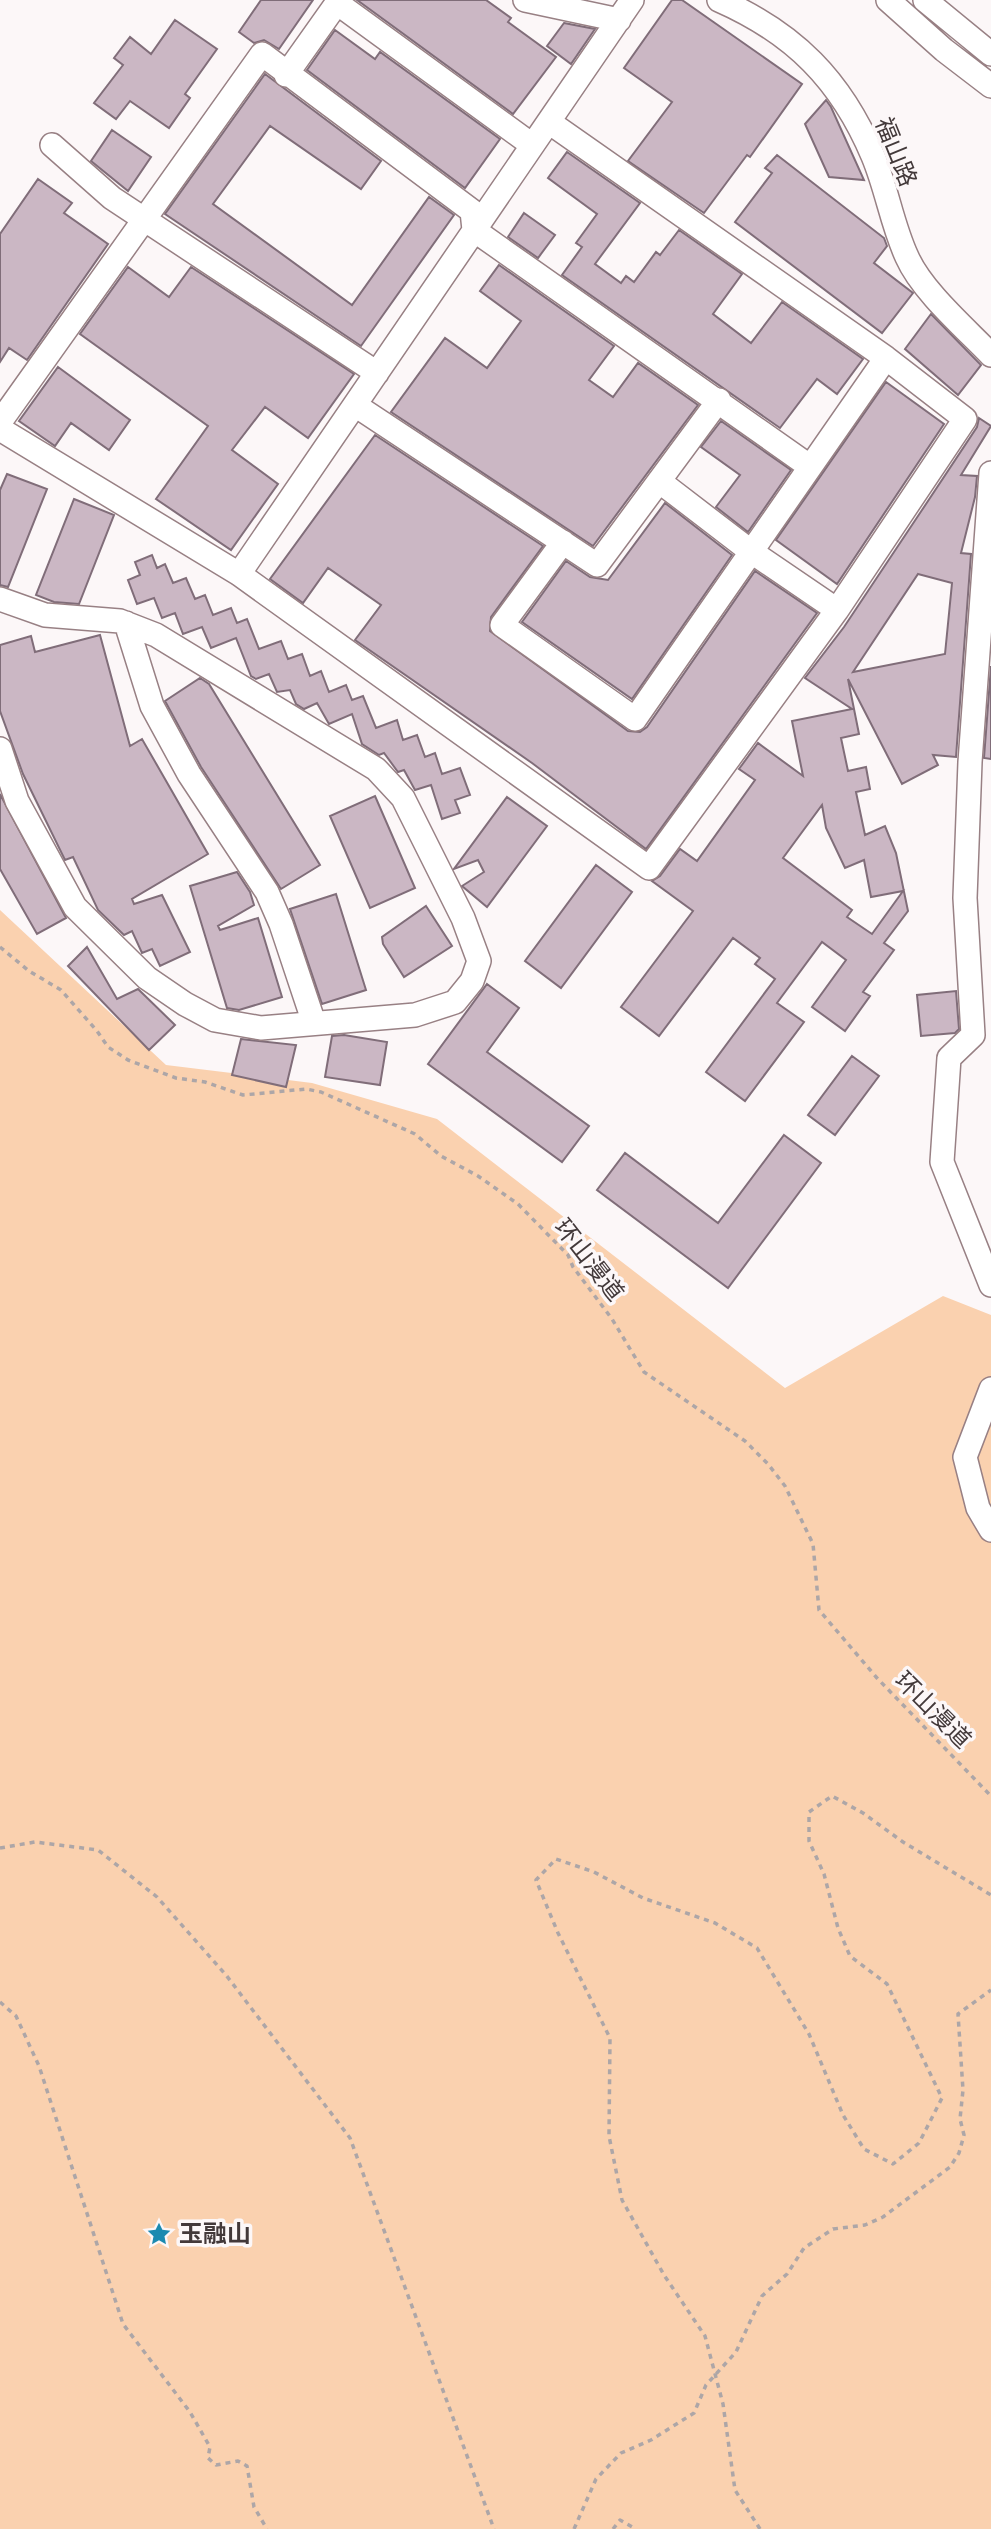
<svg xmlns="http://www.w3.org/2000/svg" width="991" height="2529" font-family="'Work Sans','Noto Sans SC',sans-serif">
	<rect width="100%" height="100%" fill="#fcf7f8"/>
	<path fill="#fad1af" d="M0,910L166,1065L312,1083L437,1119L785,1388L943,1296L991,1315V2529H0Z"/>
	<path fill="#cbb7c4" stroke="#806d79" stroke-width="2" fill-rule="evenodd" d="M261,0H313L279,49L264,40L254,43L239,32Z
		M357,0H486L511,18L508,22L556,57L513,114Z
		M672,0H682L802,84L750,157L747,155L704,213L628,161L672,102L624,68Z
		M175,20L217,49L185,94L190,98L169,128L130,101L116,119L94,103L123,65L114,58L130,37L151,54Z
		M564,23L595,29L571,64L547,46Z
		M335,30L375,59L380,52L500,139L465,188L307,70Z
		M265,74L381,161L361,189L270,126L213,204L352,305L429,197L454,215L361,346L165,214Z
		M826,100L831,107L864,180L829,177L805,124Z
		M112,130L151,157L128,191L91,161Z
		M567,152L640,203L595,264L621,283L626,276L634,282L656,252L660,255L679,230L742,274L713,314L751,343L782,302L863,359L837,394L817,379L780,428L562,275L582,247L576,243L597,214L548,178Z
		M777,155L884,238L887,246L874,263L913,293L882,333L735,222L772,173L765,168Z
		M38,179L72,203L64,213L108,244L27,360L9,348L0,362V234Z
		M524,213L555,235L538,258L508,237Z
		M499,265L614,346L589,380L613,397L638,363L698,405L593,546L391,412L445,338L487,368L521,321L480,291Z
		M128,267L169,297L191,267L354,374L308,438L265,407L232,450L278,484L231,550L156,499L208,426L80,334Z
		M931,314L981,365L958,395L905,349Z
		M58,367L130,420L109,450L71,423L55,446L19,421Z
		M886,382L944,424L837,584L776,540Z
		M979,418L991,426L961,475L977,476L975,497L961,553L971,554L956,757L933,755L938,765L902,784L848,679L859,734L841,738L848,771L866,767L870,789L856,792L865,835L885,826L896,853L908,911L884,943L894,950L863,992L870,996L845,1031L812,1007L846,960L822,942L777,1003L804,1022L745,1101L706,1072L775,979L755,964L760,958L733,938L659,1036L621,1007L693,911L652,881L660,876L680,849L697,861L755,780L739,769L758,743L803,776L792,721L852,709L805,678L844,627L922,510L977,427ZM918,574L952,583L945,654L853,672ZM822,805L826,828L845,868L864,860L871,897L903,891L872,934L847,917L852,910L783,858Z
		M721,421L791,470L748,532L716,507L740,475L701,447Z
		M375,435L543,546L491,617L490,631L628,731L640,732L647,727L755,571L817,613L646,849L532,763L355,640L381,605L328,568L303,603L270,579Z
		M7,474L47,489L8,587L0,585V490Z
		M74,499L114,515L79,604L54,602L36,595Z
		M665,503L732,555L632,699L522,622L566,561L590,577L608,580Z
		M152,555L157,568L165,564L173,583L186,578L195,599L205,595L213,615L231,608L237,623L247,619L259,649L281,641L288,659L302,654L310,676L321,671L329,692L346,685L352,700L363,696L376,728L397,720L403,740L417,735L425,757L435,753L442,774L460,768L470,795L455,800L460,813L442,819L431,785L415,790L404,770L398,772L384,753L379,755L362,744L352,714L329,724L317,703L304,709L296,704L290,690L277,692L269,674L256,679L251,676L236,638L211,648L202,627L183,634L175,613L162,618L154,598L137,604L128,580L140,575L135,562Z
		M100,635L130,746L142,739L208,854L132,899L134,904L162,895L190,952L160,966L152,949L142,953L132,931L124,935L98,910L73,857L65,860L23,774L0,711V645L31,636L35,652Z
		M991,666V759L984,758Z
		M200,678L209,684L320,865L281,889L201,767L165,701Z
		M0,794L66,918L37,934L0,869Z
		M375,796L415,888L370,908L330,816Z
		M507,797L547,826L487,907L462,886L484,872L478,860L454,869Z
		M596,865L632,892L561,988L525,961Z
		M237,872L250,892L254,905L218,926L220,930L258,918L282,997L239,1010L227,1008L190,886Z
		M336,894L366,990L322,1004L290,909Z
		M426,906L452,946L404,977L383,944L382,937Z
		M87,947L117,999L138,989L175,1025L149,1050L68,966Z
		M487,984L519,1008L487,1052L589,1126L562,1162L428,1064Z
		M956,991L959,1029L955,1033L921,1036L917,995Z
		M344,1035L387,1042L380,1085L325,1077L332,1036Z
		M241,1039L296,1045L286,1087L232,1075Z
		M852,1056L879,1076L835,1135L808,1115Z
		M784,1135L821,1163L728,1288L597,1190L625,1153L718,1223Z"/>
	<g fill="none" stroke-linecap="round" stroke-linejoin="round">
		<g stroke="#988084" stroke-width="26">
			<path id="minor" d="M525,0L619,20
				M719,0C794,33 841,80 873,156C887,189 892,225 907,257C922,291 965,328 991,355
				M888,0L944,50L991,86
				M925,0L991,54
				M286,75L337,3L532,145
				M52,145L112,198L377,373
				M474,230L809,466
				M355,405L597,565L719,400
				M0,422L262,54L472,211L474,230
				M0,429L239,574L649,868L837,610L965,419L886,358L549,122
				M991,473L970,762L965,898L973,1035L949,1058L942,1162L991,1285
				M659,481L749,550L837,610
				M563,542L502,625L635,719L886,358
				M239,574L632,0
				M0,599L45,615L120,621L156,635L376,769L403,798L463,918L479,961L472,981L455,1002L415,1015L261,1028L215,1020L185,1004L147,978L75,907L17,801L0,749
				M126,623L152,706L189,774L267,892L281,924L314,1023
				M991,1389L965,1457L978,1508L991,1530"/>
		</g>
		<path stroke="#ada6a7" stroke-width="3.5" stroke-dasharray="5 5" stroke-linecap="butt" d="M0,947L29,971L61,990L97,1031L108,1047L128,1060L176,1078L205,1082L243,1095L306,1089L321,1092L415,1134L441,1156L478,1176L518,1204L568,1255L573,1267L612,1319L644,1372L745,1441L768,1464L785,1486L813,1544L819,1610L877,1678L991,1796
			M0,1848L35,1842L98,1850L157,1897L226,1975L350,2138L494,2529
			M0,2002L16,2016L39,2066L123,2324L190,2412L210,2447L208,2458L216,2465L238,2461L247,2466L254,2507L267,2529
			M574,2529L596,2479L621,2453L651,2440L694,2413L706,2385L736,2352L762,2296L787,2274L804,2248L833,2229L865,2225L883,2217L950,2167L959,2153L964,2135L960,2119L963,2090L958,2014L991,1990
			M613,2529L620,2520L636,2529
			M760,2529L735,2490L723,2404L705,2336L664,2275L622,2200L609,2136L610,2038L558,1933L536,1880L556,1859L594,1872L643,1898L715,1923L757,1948L809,2034L843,2115L864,2149L893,2164L919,2143L942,2098L887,1984L850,1956L838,1928L824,1874L809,1841V1812L832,1796L863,1813L903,1842L991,1895"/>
		<use href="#minor" stroke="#fff" stroke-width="23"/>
	</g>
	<defs>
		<g id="sight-bare" transform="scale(1.89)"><path d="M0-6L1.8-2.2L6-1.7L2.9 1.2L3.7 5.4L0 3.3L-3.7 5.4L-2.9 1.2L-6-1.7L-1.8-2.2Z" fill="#1b8ab0" stroke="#fcf7f8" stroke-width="2.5" paint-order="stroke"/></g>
	</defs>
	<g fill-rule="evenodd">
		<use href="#sight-bare" x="159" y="2234"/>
	</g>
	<g text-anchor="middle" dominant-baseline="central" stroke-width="7" stroke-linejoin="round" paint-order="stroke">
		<g font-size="24" fill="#43393a" stroke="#fcf7f8">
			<text transform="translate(896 152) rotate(68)">福山路</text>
			<text transform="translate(589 1260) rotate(52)">环山漫道</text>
			<text transform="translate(933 1710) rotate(45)">环山漫道</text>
		</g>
		<g font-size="24" font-weight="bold" fill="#43393a" stroke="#fcf7f8" text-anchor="start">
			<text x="179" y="2234">玉融山</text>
		</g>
	</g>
</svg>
